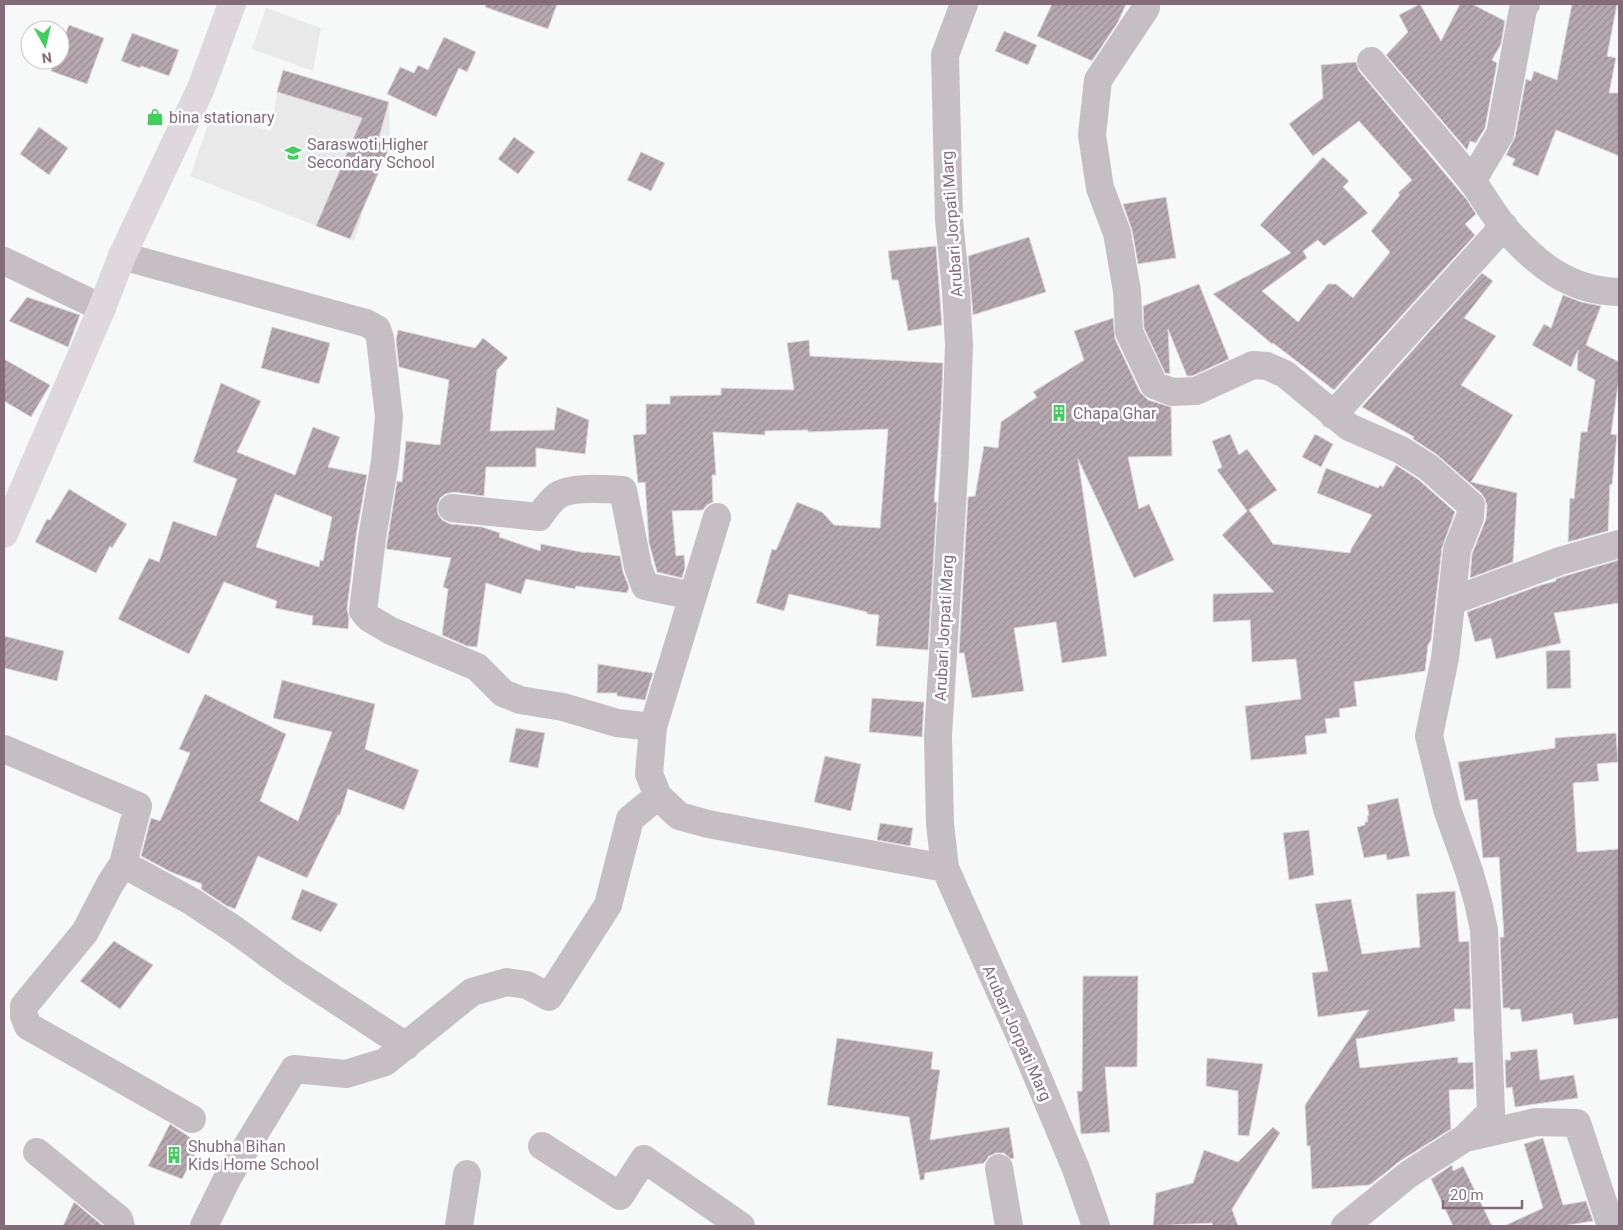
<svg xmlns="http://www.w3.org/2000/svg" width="1623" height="1230" font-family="Roboto,sans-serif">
	<defs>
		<pattern id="building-hatch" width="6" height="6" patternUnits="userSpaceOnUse" patternTransform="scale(1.25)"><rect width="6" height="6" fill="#b5a8af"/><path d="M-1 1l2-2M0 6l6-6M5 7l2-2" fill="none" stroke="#998d93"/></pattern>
	</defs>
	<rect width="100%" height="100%" fill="#f7f8f8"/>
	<path fill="#eae9ea" d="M266,8L321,28L313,71L252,49Z
		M283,70L389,102L390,146L362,212L360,224L354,241L190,176L212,114L271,131L277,92Z"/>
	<path fill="url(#building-hatch)" stroke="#d9dada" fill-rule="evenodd" d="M486,4H557L548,29L485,7Z
		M1052,4H1126L1118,22L1092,61L1037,36Z
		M1420,4L1441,41L1460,4H1472L1505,21L1501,44L1492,60L1497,63L1485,128L1476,143L1470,141L1467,150L1386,55L1408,32L1399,15Z
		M1572,4H1617L1607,56L1616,58L1609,93H1619V156L1556,130L1538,176L1512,165L1515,159L1506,155L1515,137L1526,79L1531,81L1534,71L1557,80Z
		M69,25L104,38L87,84L51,71L55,60H60V47Z
		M1004,31L1037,45L1028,65L995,51Z
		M132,33L179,50L169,76L141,66L140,68L121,61Z
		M444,37L476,52L467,72L459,68L436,117L387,94L400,67L414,73L418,65L428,70Z
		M1356,62L1359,71L1467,200L1476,214L1465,224L1475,235L1334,390L1273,343L1272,344L1213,294L1291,253L1260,225L1323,157L1349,181L1343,187L1368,213L1324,246L1318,240L1303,251L1307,258L1262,291L1298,322L1328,284H1336L1353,298L1390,252L1371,231L1400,195L1398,193L1412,180L1359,121L1313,156L1289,124L1323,98L1321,65Z
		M283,70L389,102L378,141L390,146L350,239L316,226L362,118L277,92Z
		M39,127L68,148L49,175L20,154Z
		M514,137L535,152L518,174L498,159Z
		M641,152L665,163L651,191L627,180Z
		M1166,197L1176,258L1138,264L1132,230L1123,204Z
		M1029,237L1046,292L973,315L968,256Z
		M936,246L942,325L908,331L898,280H892L888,251Z
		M1482,273L1493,281L1464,318L1496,336L1461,385L1513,415L1471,482L1517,493L1513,562L1470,578L1472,554L1486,519L1487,506L1485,499L1481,493L1436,454L1413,439L1414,437L1362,407Z
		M1199,284L1229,359L1192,376H1187L1168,329L1170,374L1165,373L1144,328L1143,306Z
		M1563,295L1581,302L1601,306L1586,345L1619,362V379L1611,434L1617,435L1612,485L1610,484L1608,531L1568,542L1570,498L1574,499L1581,432H1587L1595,380L1577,370L1578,350L1571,367L1532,345L1544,324L1551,328Z
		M27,297L80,315L68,347L9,321Z
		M1113,318L1115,339L1140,392L1148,400L1171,407L1172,456L1128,457L1139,509L1149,504L1174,560L1134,578L1078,459L1107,656L1062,663L1056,622L1014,628L1024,691L972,698L964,653H959L968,497L975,496L984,446L998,448L1001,422L1037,397L1033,392L1084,360L1074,331Z
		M272,327L330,343L319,384L261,368Z
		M398,330L475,348L483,338L508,358L497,370L490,431L554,430L557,407L589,420L585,454L536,448V467H486L484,496L454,492L445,494L440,498L437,506L438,514L442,520L450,524L482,527L500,533L499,537L540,551L541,544L586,553V552L620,556L623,572L629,587L627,593L576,586L575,589L526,579L521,594L486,583L477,647L467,646L442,635L448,589L443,587L451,558L386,549L397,481L402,482L406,441L440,445L449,380L399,367L396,340Z
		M809,340L810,356L943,363L941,411L934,502H937L928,650L876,646L879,615L867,614V612L789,594L784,611L756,603L772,549L776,550L797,502L822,512L834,525L880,528L888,429L808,432V430L765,431V435L713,432L716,475H712L713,502L707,505L703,510L672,511L676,556L684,555L685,568L682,578L657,572L649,543L645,482L638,483L633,435L646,434V404H670V396L721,395V388L794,390L787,343Z
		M4,359L50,385L31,417L4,401Z
		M221,383L261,401L237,452L295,475L313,427L340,437L328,467L367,475L356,536L347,609L349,618L348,629L312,625L313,616L275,608L277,601L224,582L189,654L118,619L149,558L159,562L173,521L216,536L237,479L193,462ZM275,494L332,517L323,561L320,560L319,567L256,547Z
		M1230,434L1239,455L1247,449L1277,490L1249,510L1273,544L1350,553L1351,549L1372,515L1317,493L1326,468L1378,488L1380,485L1383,487L1396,465L1419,480L1455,512L1442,548L1431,640L1428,645L1425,671L1354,682L1357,706L1339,709L1340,717L1325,719L1327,733L1305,736L1307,754L1251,760L1245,706L1301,699L1296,659L1252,662L1250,620L1213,622V594L1274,592L1222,535L1247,511L1217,470L1222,467L1212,441Z
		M1315,434L1333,444L1321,467L1302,457Z
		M69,489L127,524L112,548L110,546L96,573L35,542L47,519L50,520Z
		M1619,560V603L1554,613L1561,643L1496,659L1491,638L1475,642L1467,612L1541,585L1556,581V579L1565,576Z
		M4,636L64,651L57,681L4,668Z
		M1570,650L1571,688L1547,689L1546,651Z
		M598,664L653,673L645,700L617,696V693H597Z
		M282,680L375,704L365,749L419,770L404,810L348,789L340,815H338L307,878L258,856L235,909L227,906L201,889L202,884L171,872L141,856L151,818L160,821L190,753L179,749L205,694L286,734L260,801L298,821L332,732L273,718Z
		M872,698L924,702L922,737L869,732Z
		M516,728L545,733L538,768L509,762Z
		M1616,733L1618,762L1597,764L1599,781L1573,783L1577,852L1619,849V1018L1574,1025L1572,1013L1522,1022L1520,1009L1510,1010V1008H1503L1500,937H1504L1499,857L1483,858L1477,799L1465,801L1458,762L1555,748V738Z
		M825,756L861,764L851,811L814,802Z
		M1398,798L1410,856L1387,860L1386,854L1364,858L1357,827L1365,825V822H1368L1367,816L1369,815L1367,805Z
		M880,823L913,828L910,846L877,840Z
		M1309,830L1314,875L1289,880L1283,833Z
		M302,889L338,904L321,932L291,919Z
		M1455,891L1459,942L1469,941L1471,1009H1454L1455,1021L1356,1039L1360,1068L1458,1057V1063L1473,1062L1474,1089L1449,1090L1451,1129L1400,1161L1370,1185L1312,1189L1310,1146H1307L1305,1105L1369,1010L1318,1017L1312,973L1328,971L1315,904L1351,899L1362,954L1420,947L1416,894Z
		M114,941L153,965L120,1009L80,981Z
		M1083,976H1138L1137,1067H1105L1110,1132L1081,1134L1077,1091H1082Z
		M837,1038L933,1052L931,1069L940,1070L930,1140L1009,1127L1014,1158L1011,1159L1004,1153H996L989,1156L984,1163L925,1173L924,1180H920L909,1117L827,1105Z
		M1537,1049L1540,1080L1574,1075L1578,1098L1515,1107L1512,1087L1506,1088L1505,1060H1511L1510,1052Z
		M1207,1058L1263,1064L1249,1136L1238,1135V1091L1206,1086Z
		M170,1124L200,1144L182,1179L148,1166Z
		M1273,1127L1280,1133L1232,1209L1238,1226H1213L1212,1223L1153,1226L1156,1193L1193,1183L1204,1150L1238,1162Z
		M1543,1138L1563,1205L1586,1201L1593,1221L1563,1226H1504L1543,1208L1524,1144Z
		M1452,1165L1453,1171L1463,1166L1492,1226H1453L1431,1179Z
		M74,1202L103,1226H63Z"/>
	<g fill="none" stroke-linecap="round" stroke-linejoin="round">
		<path stroke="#c5bec2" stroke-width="28" d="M964,4L945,55L949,220L956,291L959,345L955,456L938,736L940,824L945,868L1025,1047L1076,1169L1096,1226
			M1146,4V8L1098,80L1092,135L1100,188L1117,233L1127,291L1129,332L1154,385L1172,392L1196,391L1253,365L1267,366L1285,374L1349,427L1401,450L1428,467L1471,505L1470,517L1457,550L1445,658L1429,736L1447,809L1469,871L1478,902L1484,930L1491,1112L1465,1138L1409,1174L1345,1226
			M1371,61C1404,101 1439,140 1471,180C1483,195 1492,213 1504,227C1536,264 1569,291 1619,292
			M1472,181L1500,134L1523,9L1526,4
			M122,256L366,323L377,329L380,338L389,417L385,461L372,538L363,611L369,618L391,631L477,667L503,693L520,700L563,707L617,723L653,727L649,774L658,796L679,816L708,824L945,868
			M4,261L102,308
			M1333,415L1504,226
			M452,508L539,517C544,510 550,501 557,496C570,486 606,489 623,490L638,567L645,586L693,596
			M1452,601L1560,561L1619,544
			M653,727L717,517
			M4,749L138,806L123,864L110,884L85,932L24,1006V1016L28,1026L192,1119
			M123,864L191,901L235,930L290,970L406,1046
			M1465,1138L1536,1122L1577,1123L1611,1226
			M542,1146L620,1196L644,1159L741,1226
			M37,1152L119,1219L121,1226
			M999,1168L1009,1226
			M204,1226L228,1177L294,1069L346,1074L385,1062L472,992L507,982L527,985L549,997L608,905L630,819L658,796
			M459,1226L467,1174"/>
		<path stroke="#ded8dc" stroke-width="28" d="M4,534L102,308L122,256L201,88L232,4"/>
	</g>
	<defs>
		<g id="shop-bare" transform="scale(1.35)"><path d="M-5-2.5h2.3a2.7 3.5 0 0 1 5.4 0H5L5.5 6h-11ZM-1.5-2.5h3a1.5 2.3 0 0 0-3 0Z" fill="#3fd05c" stroke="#fff" stroke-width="2.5" paint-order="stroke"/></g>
		<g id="school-bare" transform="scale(1.35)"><path d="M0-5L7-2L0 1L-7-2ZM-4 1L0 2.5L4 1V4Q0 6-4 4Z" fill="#3fd05c" stroke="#fff" stroke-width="2.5" paint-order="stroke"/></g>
		<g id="building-bare" transform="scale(1.35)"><path d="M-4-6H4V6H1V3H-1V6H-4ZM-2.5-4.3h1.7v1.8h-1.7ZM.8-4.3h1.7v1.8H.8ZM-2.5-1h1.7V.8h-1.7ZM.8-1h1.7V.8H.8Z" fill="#3fd05c" stroke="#fff" stroke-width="2.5" paint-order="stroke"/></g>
	</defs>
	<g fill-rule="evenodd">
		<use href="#shop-bare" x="155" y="117"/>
		<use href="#school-bare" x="293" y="153"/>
		<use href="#building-bare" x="1059" y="413"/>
		<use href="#building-bare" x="174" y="1155"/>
	</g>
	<g text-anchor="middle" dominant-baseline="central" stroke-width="5" stroke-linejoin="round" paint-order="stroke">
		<g font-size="16" fill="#846b7a" stroke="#fff" text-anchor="start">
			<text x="169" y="117">bina stationary</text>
			<text x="307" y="144">Saraswoti Higher<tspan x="307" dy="18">Secondary School</tspan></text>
			<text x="1073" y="413">Chapa Ghar</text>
			<text x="188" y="1146">Shubha Bihan<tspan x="188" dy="18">Kids Home School</tspan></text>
		</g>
		<g font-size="16" fill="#846b7a" stroke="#fff">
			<text transform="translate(952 224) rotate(-94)">Arubari Jorpati Marg</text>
			<text transform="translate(944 628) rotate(-87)">Arubari Jorpati Marg</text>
			<text transform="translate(1017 1033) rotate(66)">Arubari Jorpati Marg</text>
		</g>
	</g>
	<rect width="1623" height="1230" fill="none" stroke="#846b7a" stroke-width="10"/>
	<g transform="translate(45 45) rotate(172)"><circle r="24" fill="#ffffff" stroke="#cec4ca"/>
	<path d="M0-4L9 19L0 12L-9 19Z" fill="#3fd05c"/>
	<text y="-8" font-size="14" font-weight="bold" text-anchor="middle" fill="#846b7a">N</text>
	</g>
	<path d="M1443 1200v8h79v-8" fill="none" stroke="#846b7a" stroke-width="2.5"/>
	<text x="1450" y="1200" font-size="15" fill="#846b7a" stroke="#ffffff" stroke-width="4" paint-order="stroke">20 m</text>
</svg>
